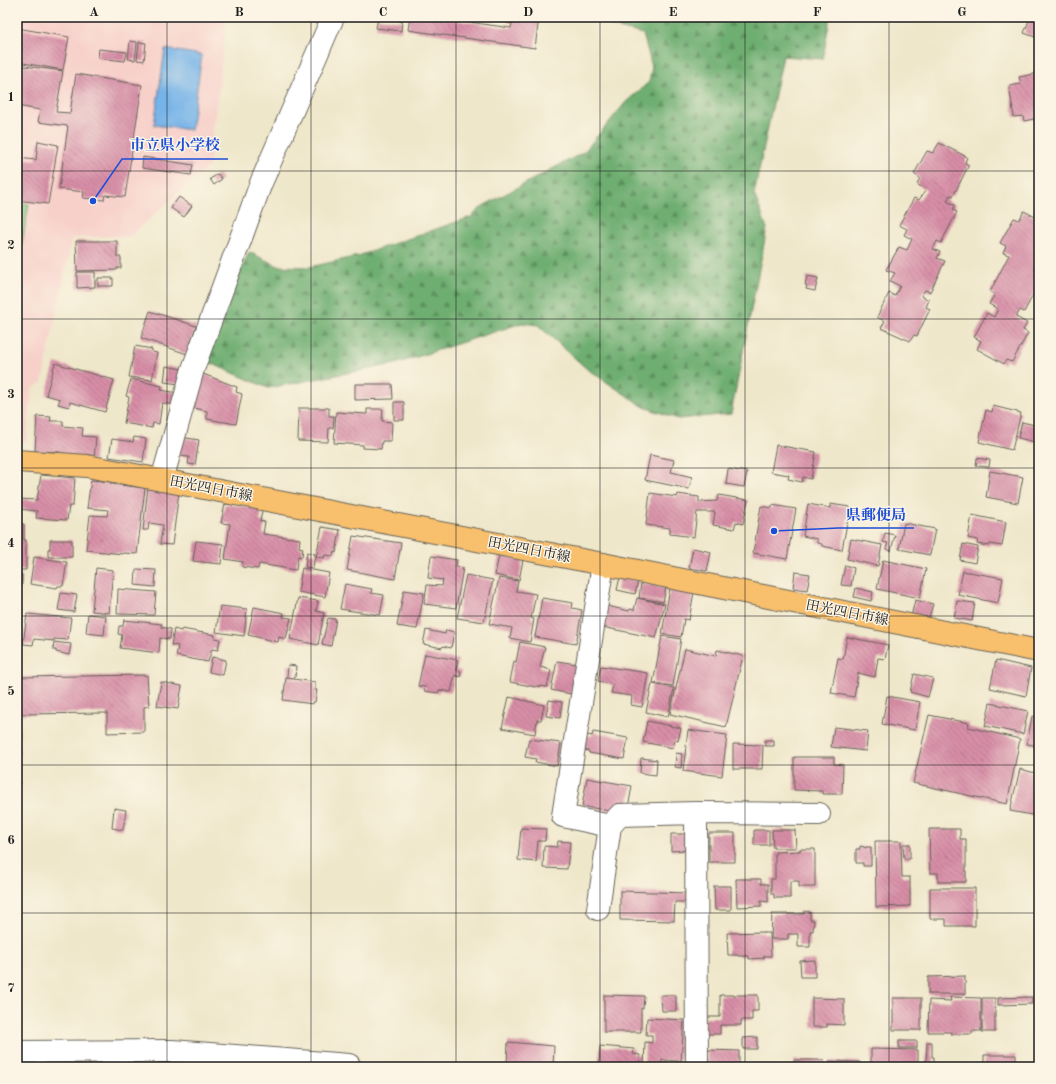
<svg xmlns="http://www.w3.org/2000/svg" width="1056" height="1084" font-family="'Old Standard TT','Noto Serif JP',serif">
	<defs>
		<pattern id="forest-firs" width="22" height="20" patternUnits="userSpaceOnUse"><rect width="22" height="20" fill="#6eae71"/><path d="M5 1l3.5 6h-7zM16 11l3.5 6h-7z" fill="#5a8d5c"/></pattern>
		<pattern id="building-back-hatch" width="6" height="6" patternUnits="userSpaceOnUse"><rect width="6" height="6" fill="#d88ea7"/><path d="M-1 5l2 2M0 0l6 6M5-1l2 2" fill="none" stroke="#ae7387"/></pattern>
	</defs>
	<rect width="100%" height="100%" fill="#fcf5e5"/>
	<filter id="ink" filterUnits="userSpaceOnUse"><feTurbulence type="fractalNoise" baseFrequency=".025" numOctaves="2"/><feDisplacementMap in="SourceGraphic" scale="8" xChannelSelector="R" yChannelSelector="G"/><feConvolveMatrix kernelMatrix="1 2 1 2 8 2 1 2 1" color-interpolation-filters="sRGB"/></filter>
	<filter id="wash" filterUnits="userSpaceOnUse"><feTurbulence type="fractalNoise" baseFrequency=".012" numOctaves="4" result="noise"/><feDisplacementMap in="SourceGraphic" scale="16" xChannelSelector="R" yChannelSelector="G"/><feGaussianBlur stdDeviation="0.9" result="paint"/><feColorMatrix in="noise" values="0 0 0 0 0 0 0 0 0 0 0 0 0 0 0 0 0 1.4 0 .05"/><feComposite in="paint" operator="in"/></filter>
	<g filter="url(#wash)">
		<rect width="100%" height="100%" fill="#efe7ca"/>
		<path fill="#f7d0ca" d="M17,17H227L209,166L130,236L72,238L42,382L32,389L26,442H17Z"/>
		<path fill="#88ca83" stroke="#527350" d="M17,202L29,204L17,271Z"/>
		<path fill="url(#forest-firs)" stroke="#456546" d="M611,17H830L823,59L783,56L754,194L767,228L731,414L678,419L644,407L587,369L538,325L522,323L395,364L268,388L201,359L249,252L278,266L310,267L358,256L471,217L483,206L584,152L626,102L649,82L652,67L643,34L611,26Z"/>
		<path fill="#76b3e8" stroke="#496882" d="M165,49L202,55L191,130L154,125Z"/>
		<g id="blocks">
			<path fill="url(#building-back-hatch)" d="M410,17H433L511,28L512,23H508L509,17H539L535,48L408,30Z
				M378,18L402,21L401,31L376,28Z
				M1030,18L1039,21V27L1035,37L1024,33Z
				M17,28L69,37L63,70L17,62Z
				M130,41L137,42L135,60L128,59Z
				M139,42L146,43L144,61L137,60Z
				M99,49L127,52L125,61L98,58Z
				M17,65L63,71L56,112L70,113L76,74L142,85L125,197L105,195L104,200L83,198L84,192L59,189L68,126L38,122L40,110L17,106Z
				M1039,73V118L1024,121L1023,116L1014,117L1009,86L1021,84L1019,77Z
				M38,141L58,145L48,204L17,200V158L36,160Z
				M939,143L967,157L965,163L969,165L953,196L950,195L947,201L955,205L953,210L957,212L941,243L937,241L933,249L940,252L937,258L945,261L930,292L925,290L921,296L929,300L926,307L930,309L917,336L914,335L910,341L881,328L885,321L877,317L889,293L895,296L900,286L890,281L895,273L886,270L899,247L907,250L912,239L904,235L907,229L899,225L914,198L919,200L926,190L917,184L920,178L914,174L927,151L933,153Z
				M143,157L193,165L191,175L142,168Z
				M218,174L222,179L214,185L210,179Z
				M179,197L192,206L184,217L171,208Z
				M1024,211L1039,219V261L1035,270L1039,272L1037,280L1039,281V284L1024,312L1020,310L1016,317L1027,323L1023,330L1028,333L1012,362L1006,360L1004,364L977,349L981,341L974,337L987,313L994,317L998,309L989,304L995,294L990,292L1009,255L1003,253L1006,246L1000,243L1014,218L1019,220Z
				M76,241H117V257H121V268H117V270L77,271Z
				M77,272H95V287L77,288Z
				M807,276L818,278L815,291L806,289L807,285H805Z
				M98,278H113V286H98Z
				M150,311L196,326L187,354L141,338Z
				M135,346L152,349V352L157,353L152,380L129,377Z
				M55,363L114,380L105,412L70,402L69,407L58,404L60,399L46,395Z
				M166,366L182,369L179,384L164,382Z
				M198,372L237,387L236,392L242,394L236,424L207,419V411L190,407Z
				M131,379L162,386L161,390L178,393L175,405L162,403L159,424L153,423L152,428L124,423L129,397L126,396Z
				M355,384H392L393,399L355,400Z
				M394,402H404V420H394Z
				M993,406L1021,413L1012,450L979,442L986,410L992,412Z
				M299,408H329V416H334L333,428H329L328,442L298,441Z
				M367,409H383L382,421L392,422L391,441H382L381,449L363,448V445L334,443L336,412L367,414Z
				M37,416L51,417L50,421H63V426L83,428L82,436L96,437L94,460L60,458V452L35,451Z
				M1022,422L1039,426L1035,442L1018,438Z
				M134,437L146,439L143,462L109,457L112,439L133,442Z
				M181,437L199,440L195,465L188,464L189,457L178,456Z
				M776,445L816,452L811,479L803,477L802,482L788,479L789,475L771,472Z
				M650,455L674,460L671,472L692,477L689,489L645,480Z
				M977,458L990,460L989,467L976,466Z
				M728,469L747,472L744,487L726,484Z
				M990,471L1023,477L1018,503L986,497Z
				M41,475L75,478L73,506H69L67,520L36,518L37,511L18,509L19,499L37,500Z
				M91,480L111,482V484L145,488L137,554L123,553V554L86,550L90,515L107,516L108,510L87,508Z
				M148,487L179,492L172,545L160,544L163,525L149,523L148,530H143Z
				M650,493L677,497L678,494L699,497V502L717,501L719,495L748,500L743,524L736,522L734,529L713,525L715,512H697L694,537L670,534V528L646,525Z
				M225,504L242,506H263L260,521L265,522L263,534L300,539L299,547L303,548L302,557L298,556L296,570L259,564L258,569L242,567L243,562L225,559L230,524L221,523Z
				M808,504L830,508V504L850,507L842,550L822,546V544L817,543V539L803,536Z
				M772,505L796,509L787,559L753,553L761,506L772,508Z
				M972,515L1006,522L1002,546L990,544L989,546L977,544L978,540L968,538Z
				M904,523L935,529L930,555L899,549Z
				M17,524H24V540H26V570H17Z
				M322,527L340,530L336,553L334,552L333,556L325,555L324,558L316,557Z
				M885,533L895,535L891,551L886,549L888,543L883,542Z
				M353,536L401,543L395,579L347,570Z
				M851,539L882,545L878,566L847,559Z
				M50,540H72V557H48V549H50Z
				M196,541L223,544L221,564L193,561Z
				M963,544L978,547L975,563L960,560Z
				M693,548L711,552L707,571L689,568Z
				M307,552L315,554L313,568L305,567Z
				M499,555L523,560L519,580L495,575Z
				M431,556L457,560L456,567L463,568L456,608L424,604L427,585L442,586L443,580L428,578Z
				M34,557L67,562L63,586H58L57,588L30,584Z
				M883,560L926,569L920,598L877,589Z
				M845,565L854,568L851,586L841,585Z
				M96,568L113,570L109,613L92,611Z
				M302,568L329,573L325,597L298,592Z
				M136,569L156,570L155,587L135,585Z
				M963,571L1003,578L998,603L958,595Z
				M17,572H19V575H22V585H19V587H17Z
				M795,572L810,574L807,590L793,588Z
				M466,575L493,580L484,622L457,618Z
				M620,577L638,581L635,594L617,590Z
				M499,578L518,581L516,591L536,594L531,618L534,619L530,642L510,638L512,628L489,624Z
				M641,583L666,587L663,602L639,598Z
				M345,584L372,589L371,593L384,595L380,615L340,609Z
				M670,588L694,592L689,620L684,619L681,637L662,634Z
				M856,588L873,592L871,601L854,597Z
				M118,589L156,592L154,615L117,614Z
				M404,590L424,593L417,629L397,626Z
				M61,593L77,595L74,612L58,610Z
				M298,598L318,601L316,611L324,613L318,645L290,639Z
				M542,598L573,603L572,608L582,610L576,644L535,637Z
				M637,598L665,604L656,638L602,627L607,606L629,611L630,609L634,610Z
				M915,600L933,604L928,621L911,617Z
				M957,601L975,603L972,621L954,618Z
				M220,606L247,609L244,636L216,632Z
				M254,607L284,613L283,617L291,618L286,639L279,637L278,642L248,635Z
				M27,614L71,618L68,640L54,639V641L34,639L33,645L23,644Z
				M88,614L106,616L104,635L86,633Z
				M328,618L336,619L331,646L322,644Z
				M124,620L162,624L161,627L171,629L170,639L160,638L159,653L120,648L122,635L118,634L119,626H123Z
				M174,629L181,631L182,629L215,635L214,638L220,639L218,650L212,649L208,662L176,656L178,646L171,645Z
				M426,630L445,634L446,630L454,632L451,648L443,646L442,648L423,644Z
				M662,636L681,639L673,686L653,683Z
				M847,637L888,645L885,659L878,658L875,677L858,673L854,697L831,693L838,658L843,659Z
				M54,642L71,644L69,655L56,652V650H53Z
				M520,642L545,647L540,667L551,670L547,687L537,686L536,687L510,682L514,661L516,662Z
				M685,649L716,656L717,650L743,656L726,727L670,714Z
				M425,654L458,660L456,670L461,671L460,677L455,675L451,692L439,690L438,693L424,691L425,687L418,686Z
				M212,657L226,660L223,675L209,672Z
				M996,660L1031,668L1026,696L990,688Z
				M557,661L576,664L571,694L551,690Z
				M288,665L296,666L295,678L287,677Z
				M601,666L648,673L642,707L631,705L632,696L611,693L613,685L598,681Z
				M914,674L933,678L928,697L910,692Z
				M147,675L149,706L144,707V732L107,733V713L19,714L20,784H17V677Z
				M286,678L315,682V690H317L315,702H313V704L283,700Z
				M161,682L182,686L178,709L157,706Z
				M652,684L674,688L668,717L646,712Z
				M887,696L920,702L915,730L882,724Z
				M509,697L544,705L541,720H537L535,734L502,728Z
				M549,700L562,702L560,718L546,716Z
				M990,703L1028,711L1023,734L985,726Z
				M929,715L969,723L968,727L1020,739L1007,804L913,783Z
				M1032,716L1039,717V746L1027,744Z
				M647,721L681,728L678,741L675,740L673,748L643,742Z
				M834,727L868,731L866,751L831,747Z
				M688,730L727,735L722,776L683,771Z
				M593,732L628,738L624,759L589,753V751L580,749L583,734L592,736Z
				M529,739L561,743L557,766L535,762L536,759L525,757Z
				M765,740H774V746H765Z
				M733,744L763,745L762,769H733Z
				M676,753L682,754L681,768L675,767Z
				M794,757H834V764L843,765L842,794H822V791L794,790Z
				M641,758L657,760L656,775L640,773Z
				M1020,769L1039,774V825L1034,823L1037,816L1010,811Z
				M587,778L632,786L627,814L582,806Z
				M114,808L126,810L123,830L112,828Z
				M521,828L546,829L545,841H538L536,862L518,860Z
				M929,829H960V839H966V882H938V873H930Z
				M754,830H769V845H754Z
				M772,830H795L796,848H773Z
				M709,833H735V862H709Z
				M671,834H688V850L671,851Z
				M558,841L570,842L567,869L543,868L544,846L557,847Z
				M875,841H901L902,877H910V906L876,907Z
				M903,844H910V859H904Z
				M860,846L864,847L866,848V847H871V866H863V863H856V849H860Z
				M800,849H815V887H799V881H790V898H774V894H771V879H775V852L800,851Z
				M736,879H761V884H768V902L761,901V906L737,907Z
				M714,886H731V910H715Z
				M930,888H975V926H946V919H930Z
				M620,891L689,893V902H675L674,921L620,920Z
				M804,911L810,912V920H814L813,931H810V947H798V934H788V939H771L772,914H804Z
				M763,932V933H770L771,956H764V958L749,959V956H738V955H728L727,933Z
				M815,960V977H801L800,961Z
				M965,976V994H928V977Z
				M604,995L644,996L643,1008H641V1032H604Z
				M661,995H676V1011H662Z
				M720,995H758V1011H752V1020H741V1025H720V1034H705V1017H720Z
				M950,997L981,998V1031H972V1034H951V1032H928L929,1000L951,1001Z
				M1032,997V1004L998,1005V998Z
				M812,998L844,999V1025L827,1024V1027H812Z
				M893,998H921V1030H893Z
				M982,998H995V1032H982Z
				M647,1018L684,1020L681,1061L662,1060L661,1067H644L645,1042L652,1043V1035H646Z
				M757,1037V1049H743V1038Z
				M899,1041H917V1048H899Z
				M508,1042L554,1046L553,1067L507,1065Z
				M927,1042H932V1057H934V1067H926Z
				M600,1046L634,1049L633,1054L640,1055L639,1067H599Z
				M871,1049L918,1050V1067H871Z
				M707,1050L739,1051V1067H707Z
				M984,1055H1016V1067H984Z
				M794,1060H824V1067H794Z
				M89,1061V1067H55L54,1063Z
				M158,1061H175V1067H158Z
				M829,1061L860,1062V1067H826V1065H829Z
				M105,1063H118V1067H105Z
				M667,1063L683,1064V1067H666Z"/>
		</g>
	</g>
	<g filter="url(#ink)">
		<use href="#blocks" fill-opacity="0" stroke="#666359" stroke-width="1"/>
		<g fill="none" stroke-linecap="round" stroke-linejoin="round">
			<g stroke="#666359" stroke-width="24">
				<path id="minor" d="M162,480L193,369L261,183L333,17
					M696,813L697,1067
					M610,826L620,815L696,813L819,814
					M598,909L610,826L563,816L603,564
					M17,1052L172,1051L349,1065V1067"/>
			</g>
			<g stroke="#666359" stroke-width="24">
				<path id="major" d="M17,461L87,466L162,480L603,564L1039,651"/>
			</g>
			<use href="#minor" stroke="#fff" stroke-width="22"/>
			<use href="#major" stroke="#f8bf6c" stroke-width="22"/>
		</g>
	</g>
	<path fill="none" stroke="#1c1c1c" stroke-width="1" stroke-opacity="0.55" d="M167,17V1067M311,17V1067M456,17V1067M600,17V1067M745,17V1067M889,17V1067M17,171H1039M17,319H1039M17,468H1039M17,616H1039M17,765H1039M17,913H1039"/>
	<g text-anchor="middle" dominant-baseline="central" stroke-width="3" stroke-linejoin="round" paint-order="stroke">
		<g font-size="14" fill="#1c1c1c" stroke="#fcf5e5">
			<text transform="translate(211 489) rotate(11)">田光四日市線</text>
			<text transform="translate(529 550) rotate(11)">田光四日市線</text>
			<text transform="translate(847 613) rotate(11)">田光四日市線</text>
		</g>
	</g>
	<path fill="none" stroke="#1d4ed8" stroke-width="1.5" d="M93 201L122 159H228M774 531L838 528H914"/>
	<g fill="#1d4ed8" stroke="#fcf5e5" stroke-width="1.5">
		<circle cx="93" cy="201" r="4"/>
		<circle cx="774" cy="531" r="4"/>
	</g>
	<g font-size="15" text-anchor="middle" font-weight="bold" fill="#1d4ed8" stroke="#fcf5e5" stroke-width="3" stroke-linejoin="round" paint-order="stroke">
		<text x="175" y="150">市立県小学校</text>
		<text x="876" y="520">県郵便局</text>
	</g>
	<rect width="1056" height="1084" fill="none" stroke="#fcf5e5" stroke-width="44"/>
	<rect x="22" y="22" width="1012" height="1040" fill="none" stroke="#1c1c1c" stroke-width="1.5"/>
	<g font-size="13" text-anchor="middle" font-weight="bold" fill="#1c1c1c">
		<text x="94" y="16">A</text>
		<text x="239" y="16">B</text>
		<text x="383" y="16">C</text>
		<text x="528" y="16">D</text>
		<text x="673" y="16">E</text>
		<text x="817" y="16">F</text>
		<text x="962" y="16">G</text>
		<text x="11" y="101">1</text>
		<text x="11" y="249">2</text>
		<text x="11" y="398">3</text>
		<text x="11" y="547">4</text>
		<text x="11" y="695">5</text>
		<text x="11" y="844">6</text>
		<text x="11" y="992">7</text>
	</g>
</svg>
